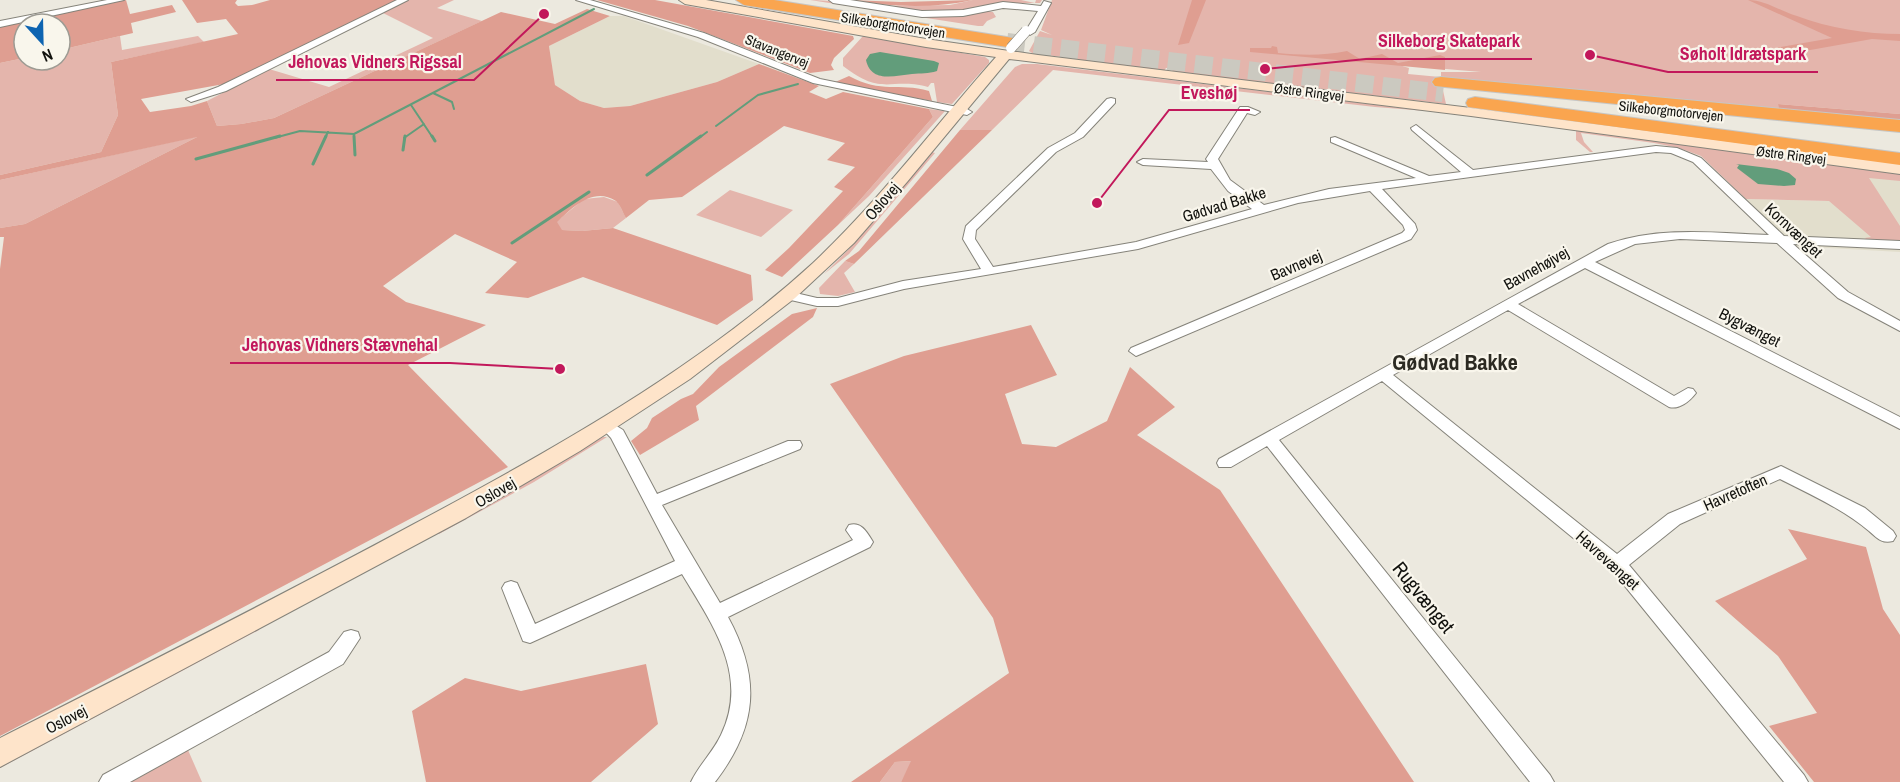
<svg xmlns="http://www.w3.org/2000/svg" width="1900" height="782" font-family="'Archivo Narrow',sans-serif">
	<rect width="100%" height="100%" fill="#ece9df"/>
	<path fill="#e2decc" d="M610,16H624L759,64L717,82L630,106L604,108L580,101L555,85L549,46Z
		M1795,159L1900,174V252L1794,246L1746,199L1828,201Z"/>
	<path fill="#e4b5ac" d="M408,0H454L437,8L482,21L274,118L241,124L217,126L207,101L269,69L329,87L433,38L383,13Z
		M810,0C854,0 898,18 943,17C957,16 981,9 993,12L996,17L987,21L983,26H978Z
		M973,0H1021L1035,3L1036,0H1042L1040,3H1002L957,12H929L887,6L950,5Z
		M1052,0H1900V114L1778,104L1779,109L1760,107L1441,77V72H1481L1399,65L1409,68L1408,74L1440,77L1446,104L1172,72L1173,69L1166,68L1164,71L1073,59L1076,57L1070,56L1069,58L1032,53L1029,51L1040,31L1052,35L1041,30Z
		M120,36L122,50L198,36L204,42L111,62L118,115L101,152L0,175V63L24,58V60H60V50Z
		M863,36L985,57L989,60V63L952,104L937,102L934,83H931L928,87C889,77 883,97 843,66V58Z
		M1022,64H1037L1427,111L1375,107L1053,70L992,130H960L1015,67Z
		M929,109L945,111L869,196L838,225L933,117Z
		M1576,130L1900,173V181L1869,178L1900,226V242L1867,240L1865,238L1871,237L1829,201L1746,199L1701,156L1679,148L1654,143L1581,133L1584,142L1593,152H1590L1576,140Z
		M199,136L25,224L0,228V180Z
		M932,152L935,153L849,254L824,274L850,248Z
		M730,190L793,210L761,237L696,215Z
		M604,197L618,202L626,218L613,228L582,231L561,230L556,222L584,199Z
		M845,261L854,264L844,273L855,292L838,296L820,294L819,288Z
		M603,437H607L534,482L439,534L434,533Z
		M257,628L259,630L0,768V765Z
		M188,750L202,782H131Z
		M912,761L901,782H880L895,762Z"/>
	<path fill="#df9e91" d="M126,0L130,14L172,5L176,12L131,23L133,33L60,50V24H24V58L0,63V26Z
		M182,0H237L235,3L238,6L252,5L270,0H397L224,84L141,99L150,112L191,106L207,101L217,126L241,124L274,118L501,12L555,24L587,9L610,16L549,46L555,85L580,101L604,108L630,106L717,82L759,64L819,86L809,92L826,99L843,92L929,109L933,117L838,225L782,277L765,270L789,248L843,191L834,187L855,167L827,160L845,143L784,126L682,197L649,200L626,218C623,213 620,204 616,201C593,186 572,208 557,222L562,230L582,231L613,228L751,275L753,300L717,325L583,277L528,298L485,293L517,262L455,234L383,286L406,302L486,325L408,365L508,467L0,736V269L4,237H0V228L25,224L197,137L0,180V175L101,152L118,115L111,62L238,34L226,19L197,23Z
		M597,0H655L853,36L854,39L834,58L831,65L834,70L810,73L688,26Z
		M850,0L901,2L973,0C931,9 892,7 850,0Z
		M1192,0H1206L1189,43L1178,45Z
		M1748,0C1765,0 1780,11 1797,16C1829,28 1866,34 1900,34V41L1872,39L1776,56L1750,55L1747,53L1832,38Z
		M1272,46L1277,47L1278,53C1300,55 1323,56 1347,51L1360,59L1382,54L1398,63L1440,55L1445,57V70L1250,52V48H1271Z
		M849,76C882,94 898,82 929,91L932,101L833,83Z
		M1778,104L1900,114V121L1779,111Z
		M960,130H992L854,264L845,261L859,251Z
		M817,308L813,317L696,406L699,420L640,455L631,441L647,428L652,418L681,399L693,394L719,367L792,314Z
		M1031,325L1057,375L1005,394L1022,444L1056,447L1107,421L1130,367L1175,407L1137,435L1220,490L1414,782H901L911,761L895,762L880,782H851L1009,673L993,618L830,384L904,356Z
		M1788,529L1866,547L1883,609L1900,635V782H1814L1769,726L1817,713L1778,656L1715,601L1807,559Z
		M646,664L658,724L591,782H426L412,711L465,678L521,691Z"/>
	<path fill="#629d7b" d="M880,52L934,61L939,63L937,71C928,74 921,73 912,74C894,76 871,83 866,60L870,54Z
		M1736,164L1777,169L1789,173L1796,179L1795,185L1784,186L1758,184L1737,168L1739,165Z"/>
	<g fill="none" stroke-linecap="round" stroke-linejoin="round">
		<path stroke="#629d7b" stroke-width="2" d="M433,93L452,102L454,109
			M411,105L433,138
			M716,126L758,95L798,84
			M354,134V138
			M274,138L300,131L354,134L594,9
			M325,138L328,132
			M404,138L424,124
			M699,138L707,132"/>
		<path stroke="#629d7b" stroke-width="3" d="M354,136L355,155
			M432,136L435,141
			M403,150L405,136
			M196,159L280,136
			M313,164L326,136
			M647,175L701,136
			M512,243L589,192"/>
		<path stroke="#cbc9c0" stroke-width="18" stroke-dasharray="18 9" stroke-linecap="butt" d="M1007,42L1443,93"/>
		<g stroke="#85837a" stroke-width="2">
			<path id="street" d="M107,0H124L0,27V21Z
				M397,0H408L226,91L191,102L186,99L218,87Z
				M576,0H590L704,33L820,79L967,109L972,112L967,115L813,83L698,37Z
				M829,0H850L922,11L963,10L1003,2L1041,6L1044,1L1051,3L1035,32L1030,35L1025,32L1038,11L1003,8L963,16L922,17L833,3Z
				M1111,98L1115,99V103L1083,137L1056,152L976,230L975,239L993,267L1136,242L1252,209L1228,191L1211,169L1143,165L1137,162L1143,159L1208,162L1206,159L1240,107H1248L1260,112L1255,115L1247,113L1218,159L1230,180L1264,205L1329,189L1416,178L1331,142V138L1335,137L1429,176L1461,172L1412,130L1411,128L1416,125L1473,170L1656,146L1677,148L1701,158L1784,236L1900,241V249L1793,244L1848,292L1900,321V331L1838,298L1777,243L1680,239L1635,244L1595,262L1900,417V429L1585,268L1518,304L1674,396L1688,388L1693,389L1696,393C1690,401 1679,410 1669,407L1508,310L1393,375L1617,554L1668,514L1781,466L1865,508L1893,531L1896,536L1893,541C1882,544 1877,538 1869,531C1843,509 1811,495 1780,479L1680,524L1629,565L1804,775L1808,782H1784L1611,569L1382,381L1279,440L1550,775L1554,782H1530L1267,446L1231,467H1219L1217,463L1219,459L1608,244C1660,226 1715,233 1769,235L1693,162L1671,153L1656,152L1382,189L1415,224L1417,230L1411,239L1136,356L1129,351L1131,348L1402,233L1405,230L1403,225L1370,191L1298,203L1138,249L904,289L838,306H817L782,298L780,295L787,291L817,298H838L903,281L981,269L963,239L966,226L1048,148L1075,133L1107,99Z
				M607,420L623,430L657,494L788,441H800L802,445L800,449L662,505L720,603L853,540L846,530L849,525C861,521 867,532 873,542L870,547L728,617C761,678 758,726 715,782H691C699,765 713,752 721,735C750,675 712,624 682,574L530,643L523,641L502,588L505,583L511,581L517,583L535,624L675,561L611,438L599,425L602,421Z
				M351,630L358,632L360,638L343,664L130,782H99L103,775L329,652L344,632Z"/>
		</g>
		<g stroke="#85837a" stroke-width="2">
			<path id="secondary" d="M679,0H706L926,39L1038,55L1471,108L1900,164V174L1471,116L1009,59L907,182L854,243L795,298L690,379L580,451L466,518L0,767V738C138,668 277,598 414,524C551,451 697,369 813,263C880,200 935,126 996,57L926,47L685,4Z"/>
		</g>
		<g stroke="#c6c6c5" stroke-width="2">
			<path id="highway" d="M736,0H774L1007,37L1013,38L1016,42L1013,46L1007,47L744,5Z
				M1441,77L1900,120V132L1435,86L1432,82L1435,78Z
				M1475,97L1900,153V165L1468,107L1466,103L1468,99Z"/>
		</g>
		<use href="#street" fill="#fff" fill-rule="evenodd"/>
		<use href="#secondary" fill="#fee4ca" fill-rule="evenodd"/>
		<use href="#highway" fill="#faa54f" fill-rule="evenodd"/>
		<g stroke="#85837a" stroke-width="11" stroke-linecap="butt">
			<path id="street-bridge" d="M1011,48L1026,31"/>
		</g>
		<use href="#street-bridge" stroke="#fff" stroke-width="10"/>
	</g>
	<g text-anchor="middle" dominant-baseline="central" stroke-width="4.5" stroke-linejoin="round" paint-order="stroke">
		<g font-size="14" fill="#12120e" stroke="#f9f6ec">
			<text transform="translate(893 25) rotate(9)">Silkeborgmotorvejen</text>
			<text transform="translate(777 51) rotate(22)">Stavangervej</text>
			<text transform="translate(1309 92) rotate(7)">Østre Ringvej</text>
			<text transform="translate(1671 111) rotate(6)">Silkeborgmotorvejen</text>
			<text transform="translate(1791 155) rotate(7)">Østre Ringvej</text>
		</g>
		<g font-size="16" fill="#12120e" stroke="#f9f6ec">
			<text transform="translate(882 201) rotate(-49)">Oslovej</text>
			<text transform="translate(1224 204) rotate(-17)">Gødvad Bakke</text>
			<text transform="translate(1794 230) rotate(43)">Kornvænget</text>
			<text transform="translate(1296 265) rotate(-23)">Bavnevej</text>
			<text transform="translate(1536 268) rotate(-29)">Bavnehøjvej</text>
			<text transform="translate(1750 327) rotate(27)">Bygvænget</text>
			<text transform="translate(495 492) rotate(-30)">Oslovej</text>
			<text transform="translate(1735 492) rotate(-24)">Havretoften</text>
			<text transform="translate(1608 560) rotate(42)">Havrevænget</text>
			<text transform="translate(66 719) rotate(-27)">Oslovej</text>
		</g>
		<g font-size="20" fill="#12120e" stroke="#f9f6ec">
			<text transform="translate(1424 597) rotate(51)">Rugvænget</text>
		</g>
		<g font-size="22" font-weight="bold" fill="#2c2a22" stroke="#f9f6ec">
			<text x="1455" y="362">Gødvad Bakke</text>
		</g>
	</g>
	<path fill="none" stroke="#c2185b" stroke-width="2" d="M1265 69L1366 59H1532M1590 55L1668 72H1818M544 14L474 80H276M1097 203L1169 110H1250M560 369L450 363H230"/>
	<g fill="#c2185b" stroke="#f9f6ec" stroke-width="2">
		<circle cx="1265" cy="69" r="6"/>
		<circle cx="1590" cy="55" r="6"/>
		<circle cx="544" cy="14" r="6"/>
		<circle cx="1097" cy="203" r="6"/>
		<circle cx="560" cy="369" r="6"/>
	</g>
	<g font-size="18" text-anchor="middle" font-weight="bold" fill="#c2185b" stroke="#f9f6ec" stroke-width="4.5" stroke-linejoin="round" paint-order="stroke">
		<text x="1449" y="47">Silkeborg Skatepark</text>
		<text x="1743" y="60">Søholt Idrætspark</text>
		<text x="375" y="68">Jehovas Vidners Rigssal</text>
		<text x="1209" y="99">Eveshøj</text>
		<text x="340" y="351">Jehovas Vidners Stævnehal</text>
	</g>
	<g transform="translate(42 42) rotate(158)"><circle r="28" fill="#f9f6ec" stroke="#9d9b93" stroke-width="1.5"/>
	<path d="M0-4.5L10 22L0 15L-10 22Z" fill="#0e64b1"/>
	<text y="-9" font-size="16" font-weight="bold" text-anchor="middle" fill="#12120e">N</text>
	</g>
</svg>
